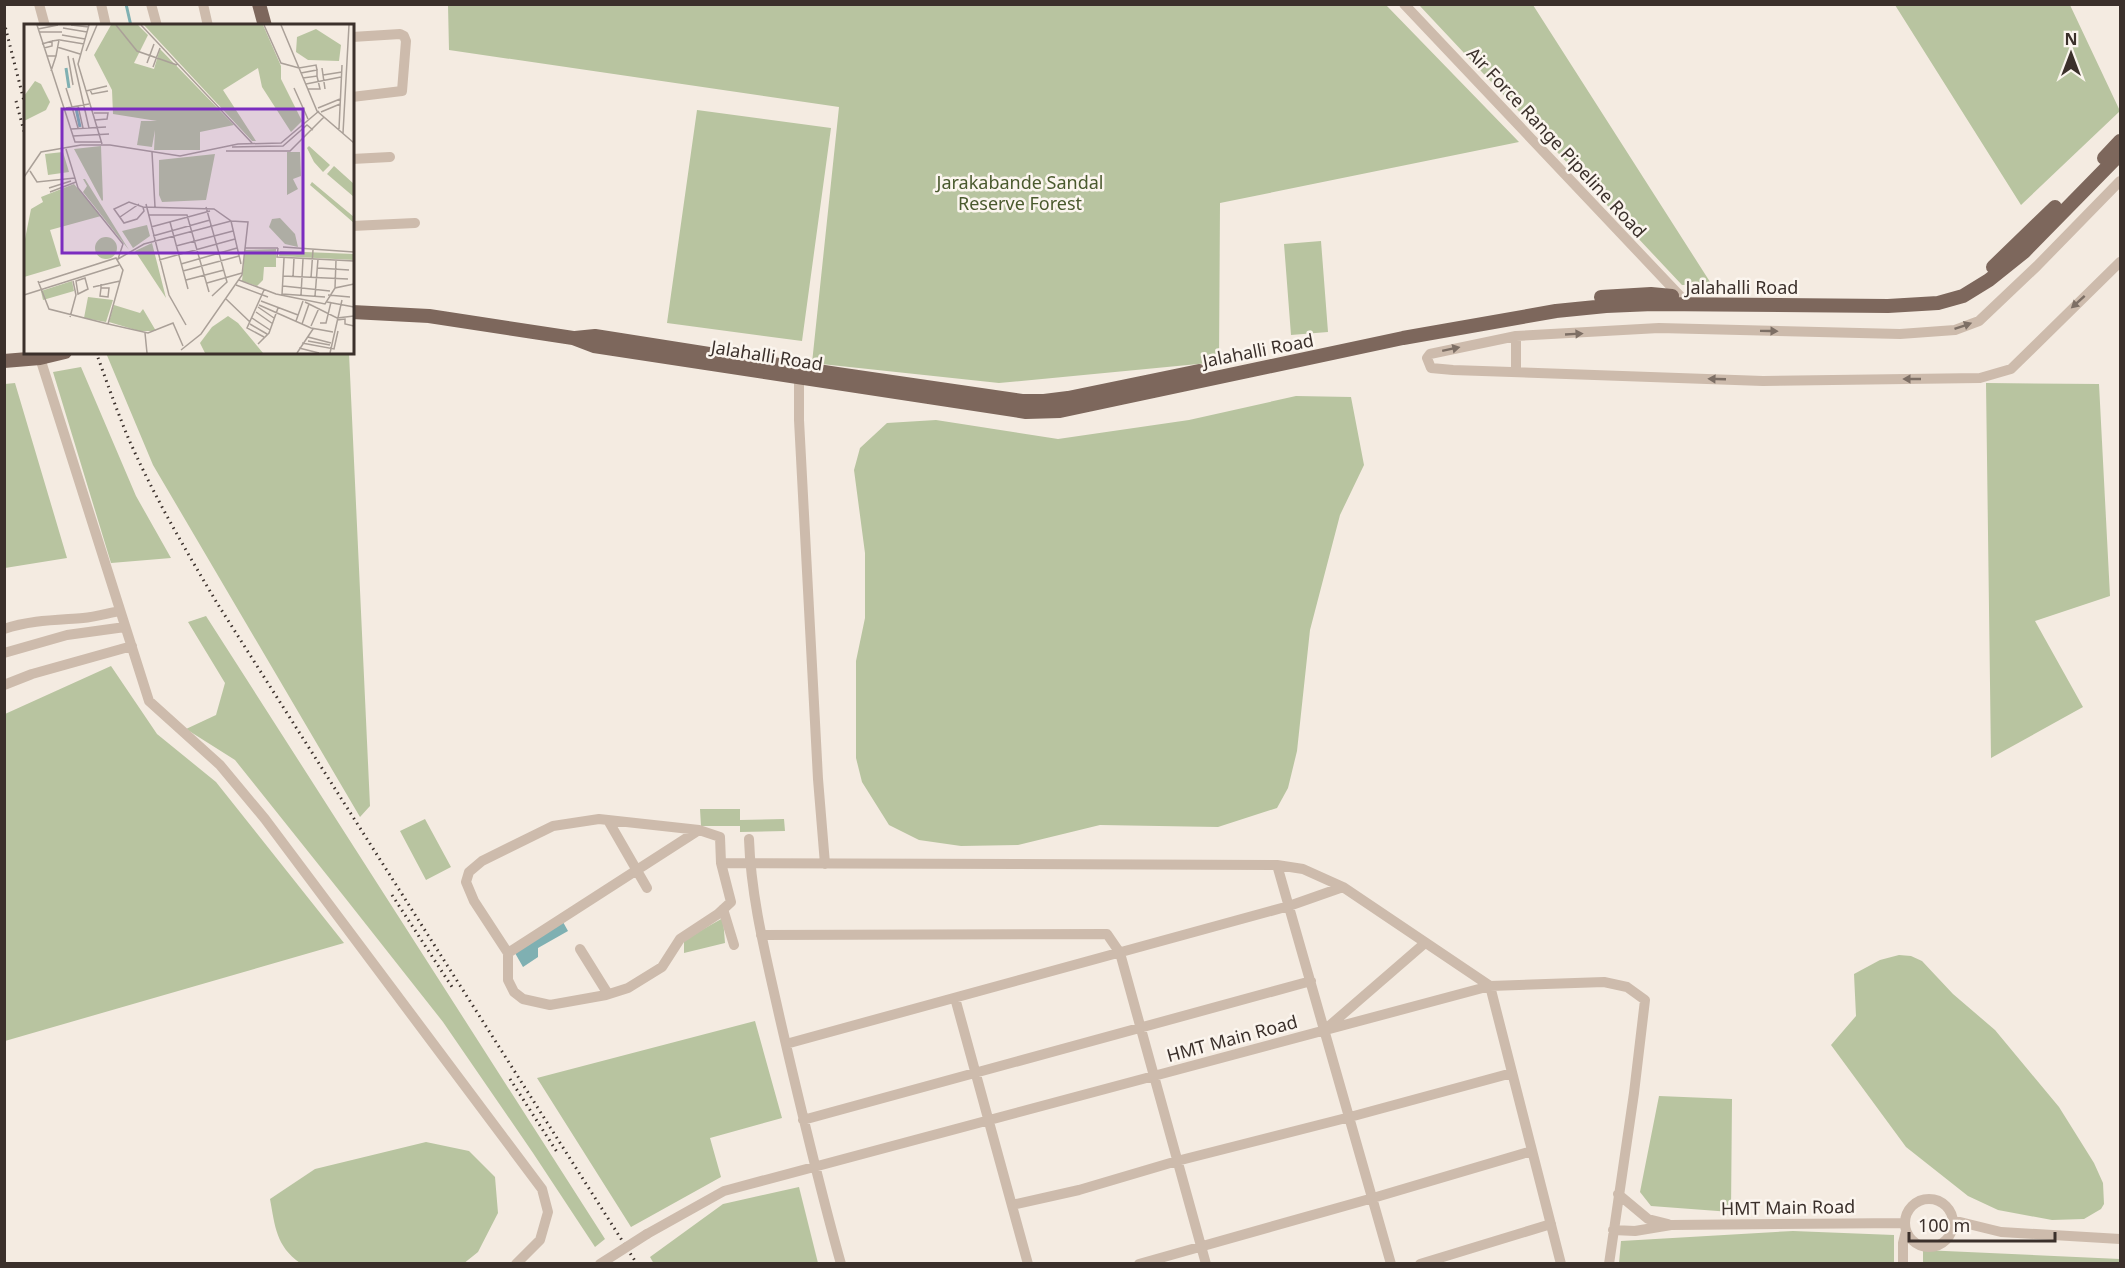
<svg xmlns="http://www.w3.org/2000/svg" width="2125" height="1268" font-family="'Noto Sans',sans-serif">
	<rect width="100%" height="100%" fill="#f4ebe1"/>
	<path fill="#b8c4a0" d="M448,5H1386L1519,142L1220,203L1219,362L999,383L812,363L839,107L449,50Z
		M1419,5H1533L1712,285H1682Z
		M1895,5H2070L2120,111L2021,205Z
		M697,110L831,128L802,341L667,323Z
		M1321,241L1328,332L1291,335L1284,244Z
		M106,353H349L370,806L360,817L153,465Z
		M81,367L136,496L171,558L111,563L53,372Z
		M15,383L67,558L5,568V384Z
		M1986,383L2099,384L2110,596L2035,621L2083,707L1991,758Z
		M1296,396L1351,397L1364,465L1340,515L1310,630L1297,751L1288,788L1277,808L1218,827L1100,825L1018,845L961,846L919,840L889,825L862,782L856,758V661L865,618V553L854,470L860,448L887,423L936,420L1058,439L1189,420Z
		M206,616L605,1239L595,1247L533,1153L443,1022L346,899L235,760L186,729L216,715L225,683L188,622Z
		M111,666L157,734L216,782L344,943L5,1041V714Z
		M700,809H740V820L784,819L785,831L740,832V826H701Z
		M425,819L451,867L426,880L400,831Z
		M723,918L725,943L684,953V940Z
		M1899,955L1911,956L1922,961L1953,994L1995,1030L2059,1107L2094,1163L2103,1183L2104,1204L2101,1209L2084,1219L2052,1220L1998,1210L1968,1196L1906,1147L1831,1045L1856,1016L1854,974L1880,960Z
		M755,1021L782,1118L710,1138L721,1177L631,1227L537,1078Z
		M1659,1096L1732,1099L1731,1212L1651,1206L1640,1192Z
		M426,1142L469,1151L495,1177L498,1213L478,1252L463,1264L300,1263C276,1246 275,1226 270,1199L315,1169Z
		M799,1187L818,1263L654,1264L650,1257L723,1204Z
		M1793,1231L1894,1235V1263H1619L1621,1241Z
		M1923,1250L2120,1259V1263H1923Z"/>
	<path fill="#7fb0b2" d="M563,922L568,931L538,948V957L523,967L515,953Z"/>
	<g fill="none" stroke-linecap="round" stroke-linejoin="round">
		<path stroke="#7fb0b2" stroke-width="3" d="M126,4L131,26"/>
		<path stroke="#cdbbac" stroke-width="10" d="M39,4L45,26
			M101,4L106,26
			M151,4L157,26
			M203,4L208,26
			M1404,4L1681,297L1682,305
			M352,37L400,34L404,36L406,41L402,91L352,97
			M352,159L390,157
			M2120,181L2037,266L1979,321L1955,330L1900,334L1659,328L1516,336L1430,354L1427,358L1431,368L1453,370L1763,381L1980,378L2011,369L2120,262
			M352,226L415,223
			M1516,336V371
			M40,358L149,701L220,765L265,819L542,1189L548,1212L540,1240L516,1264
			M799,370V420L818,779L825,864
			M4,629C30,620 57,620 83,618C96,617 108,613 120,611
			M4,653L67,635L125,627
			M4,685L32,674L132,646
			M609,822L647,888
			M749,839C751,900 767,960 780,1019C799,1101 818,1182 841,1264
			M721,863L731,902L718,914L680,939L662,967L628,988L606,995L550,1005L523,999L514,992L508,980V953L474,901L466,882L469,872L482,861L553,826L599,819L699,830L720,837L721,863L1277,865L1303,869L1343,887L1490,986L1561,1264
			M1277,865L1391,1264
			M723,909L734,945
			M761,935L1107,934L1120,953L1206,1264
			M580,949L608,994
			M508,953L699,830
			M955,998L1028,1264
			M1328,1027L1425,943
			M786,1044L1289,906L1343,887
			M803,1120L1311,981
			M1618,1194L1648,1219L1668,1224
			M1905 1223a24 24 0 1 1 48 0a24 24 0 1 1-48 0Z
			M1012,1205L1079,1190L1177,1161L1350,1117L1512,1073
			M1952,1220L2001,1232L2120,1239
			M1613,1230L1635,1231L1671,1225L1905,1223
			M647,1234L724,1191L1490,986L1604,982L1627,987L1645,1000L1634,1093L1609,1264
			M1139,1264L1373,1198L1532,1151
			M1420,1264L1551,1224
			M1903,1264V1243L1906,1231"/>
		<path stroke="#7d675c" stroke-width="14" d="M259,4L265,26
			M2104,158L2120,141
			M1993,267L2055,207
			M1601,297L1651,294L1672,296
			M352,312L429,316L573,338L594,346L1026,412L1060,411L1403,338L1556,311L1606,306L1653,304L1888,306L1938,303L1963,296L1989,280L2024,252L2120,154
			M575,338L595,336L837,374L1022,401H1044L1068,398L1199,371
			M4,361L40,358L65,352"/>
		<path stroke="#3b302b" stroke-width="3" stroke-dasharray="1.5 4.5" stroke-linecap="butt" d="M4,22L26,109
			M16,101L26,139
			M96,352C106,380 116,408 127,435C152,493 185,549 217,603L637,1264
			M392,895L454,990
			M510,1079L557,1152"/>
		<path stroke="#cdbbac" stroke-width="10" d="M600,1264L647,1234"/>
	</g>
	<defs><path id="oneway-solid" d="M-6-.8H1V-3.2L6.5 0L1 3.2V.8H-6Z" transform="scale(1.5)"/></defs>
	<g fill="#7d6f65">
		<use href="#oneway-solid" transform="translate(2078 302) rotate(138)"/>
		<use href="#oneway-solid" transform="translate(1963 326) rotate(-19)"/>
		<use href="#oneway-solid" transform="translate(1769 331) rotate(1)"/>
		<use href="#oneway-solid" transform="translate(1574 334) rotate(-3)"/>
		<use href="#oneway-solid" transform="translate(1451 349) rotate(-12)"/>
		<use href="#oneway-solid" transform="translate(1717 379) rotate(-178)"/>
		<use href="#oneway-solid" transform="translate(1912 379) rotate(180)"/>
	</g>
	<g text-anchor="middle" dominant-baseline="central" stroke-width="5" stroke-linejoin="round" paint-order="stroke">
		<g font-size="18" fill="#3b302b" stroke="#fbf5ee">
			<text transform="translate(1557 142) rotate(47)">Air Force Range Pipeline Road</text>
			<text x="1742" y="287">Jalahalli Road</text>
			<text transform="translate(1258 350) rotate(-11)">Jalahalli Road</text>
			<text transform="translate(767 355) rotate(9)">Jalahalli Road</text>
			<text transform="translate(1232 1038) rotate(-15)">HMT Main Road</text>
			<text transform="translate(1788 1207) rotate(-1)">HMT Main Road</text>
		</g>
		<g font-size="18" fill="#4a5a2e" stroke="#fbf5ee">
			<text x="1020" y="182">Jarakabande Sandal<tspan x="1020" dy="21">Reserve Forest</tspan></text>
		</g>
	</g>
	<g transform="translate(24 24)">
		<rect width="330" height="330" fill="#f4ebe1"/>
		<path d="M87,1H114L124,11L110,39L130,45L136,25L210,101L176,108V126H130L131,106L128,123L113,121L117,97H133L89,90L88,66L70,31ZM120,1H239L257,42V55L278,97L267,108L238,63L234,44L199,66L232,117H228ZM292,5L317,21L315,37L284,36L272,28L273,13ZM11,57L17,60L26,78L22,86L0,97V72ZM77,122L79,176L78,177L50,125ZM285,122L306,141L299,148L290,138L283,124ZM39,128L45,148L24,151L21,130ZM263,128H276L277,152L269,155L274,165L263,171ZM191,130L182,176L138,178L135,171V136ZM310,142L330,160V173L303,150ZM59,155H61L105,226L59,168L63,162ZM288,158L330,193V199L286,161ZM50,160L77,192L26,206L37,242L0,253V220L7,185L19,178L17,173ZM256,194L271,210L274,223L261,220L245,203L248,195ZM123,201L126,212L109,224L98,207ZM71 224a11 11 0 1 1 22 0a11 11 0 1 1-22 0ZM128,219L142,274L111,227ZM252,225V243H240L239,256L233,262L218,257L221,226ZM256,227L330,230V236L255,232ZM48,257L50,267L19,276L17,267ZM64,273L89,276L82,298L60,294ZM90,281L116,289L119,285L132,307H115L85,298ZM204,292L214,299L239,329H181L176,319L188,303Z" fill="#b8c4a0"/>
		<path fill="none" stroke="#7fb0b2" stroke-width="3" d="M42,44L45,64M52,84L56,103"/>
		<path fill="none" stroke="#aaa098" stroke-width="1.5" d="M34,1H13L51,118H77M47,1L65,3M65,1L54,40L78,120M92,1L113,27L153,41M117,1L228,119M240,1L257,39L275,44L292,41L293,46M257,1L293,87L330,119M39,4L63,8M14,5L34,1M15,8H38M38,11L61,15M36,16L60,20M28,17L35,16L32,32M18,20L28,17V22L20,24M33,23L56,30M62,27L73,1M23,32H32L27,47M44,32L49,61M49,34L65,104M123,39L130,20M129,43L136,24M298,44L301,65M277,49L293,46V52M299,51L318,48M279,54L293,52L296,65H284M282,60L317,53M42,64L48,83M270,64L284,95M66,66L68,70L84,67M62,67L83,62M54,82L59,104M48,83L54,104M42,84L65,80M294,84L316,75M297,88L316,80M70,89H84L83,95L71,96M47,105L82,103M315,105L318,41M319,109L325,1M49,112L85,110M208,123L259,122L283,101L289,106M42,125L54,164L99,220L94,235L120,220L207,197L224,198L218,251L177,310L157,326M202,127H266L300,93M128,128L131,183M6,147L13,158L51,154M0,153L17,128L57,121H86L156,132L214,120L257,119L295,87M25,164L47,157M26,168L52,158M122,180L145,271L162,301M119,183L120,187L113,195L100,199L90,185L105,178L119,183L190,185L207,197L217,240M182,183L203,258L188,272M124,191H163L185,268M96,193L115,180M146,198L164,265M127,203L186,187M129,212L186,196M152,222L209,207M259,223L330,228M221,224H254M254,224L253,233L330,237M135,236L211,215M157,240L213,224M294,244L325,246M159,247L215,232M259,252L324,255M269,253L270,234M61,254L64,265L54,270L52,257ZM287,254L289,226M162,256L200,246M215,256L252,270L301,280L311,264L330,260M14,257L25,285L84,300M14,259L92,234L99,246L84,300L124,309L149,299L159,322M183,259L218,249M212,261L244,273M259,262L306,267M69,263L96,257M77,264H85L84,273L76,272L77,264V260M311,264L312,236M240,266L223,304L240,313M258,270L301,273M0,271L95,241M258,271L260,234M277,271L279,235M304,271L326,273M291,272L294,235M202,275L226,298M237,277L274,291M281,278L313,294L330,292M303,278L330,283M235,281L287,304L309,308M234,283L250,294M232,288L249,300M46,293L52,271L49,257M228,294L246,306M313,296L321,295V300L330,302M272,297L279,277M296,299H302L307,278M226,300L243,310M278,300L285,280M287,302L295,284M121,309L123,329M284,313L307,319M284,317L306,321M278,319L310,325L314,307M234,320L245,309L254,284M275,324L295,329M273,329L289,305M306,329L318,276"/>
		<path fill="#7b2cbf" fill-opacity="0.15" stroke="#7b2cbf" stroke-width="3" d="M38,85H279V229H38Z"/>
		<rect width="330" height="330" fill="none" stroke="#3b302b" stroke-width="3"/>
	</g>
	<rect width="2125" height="1268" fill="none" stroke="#3b302b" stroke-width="12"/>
	<g transform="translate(2071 54)" stroke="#fbf5ee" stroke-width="4.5" paint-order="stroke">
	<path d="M0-4.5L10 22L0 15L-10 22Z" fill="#3b302b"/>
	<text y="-9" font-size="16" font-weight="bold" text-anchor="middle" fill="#3b302b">N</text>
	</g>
	<path d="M1909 1232v9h146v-9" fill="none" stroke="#3b302b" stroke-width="3"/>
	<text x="1918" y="1232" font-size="18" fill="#3b302b" stroke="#fbf5ee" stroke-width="4.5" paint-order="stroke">100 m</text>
</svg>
